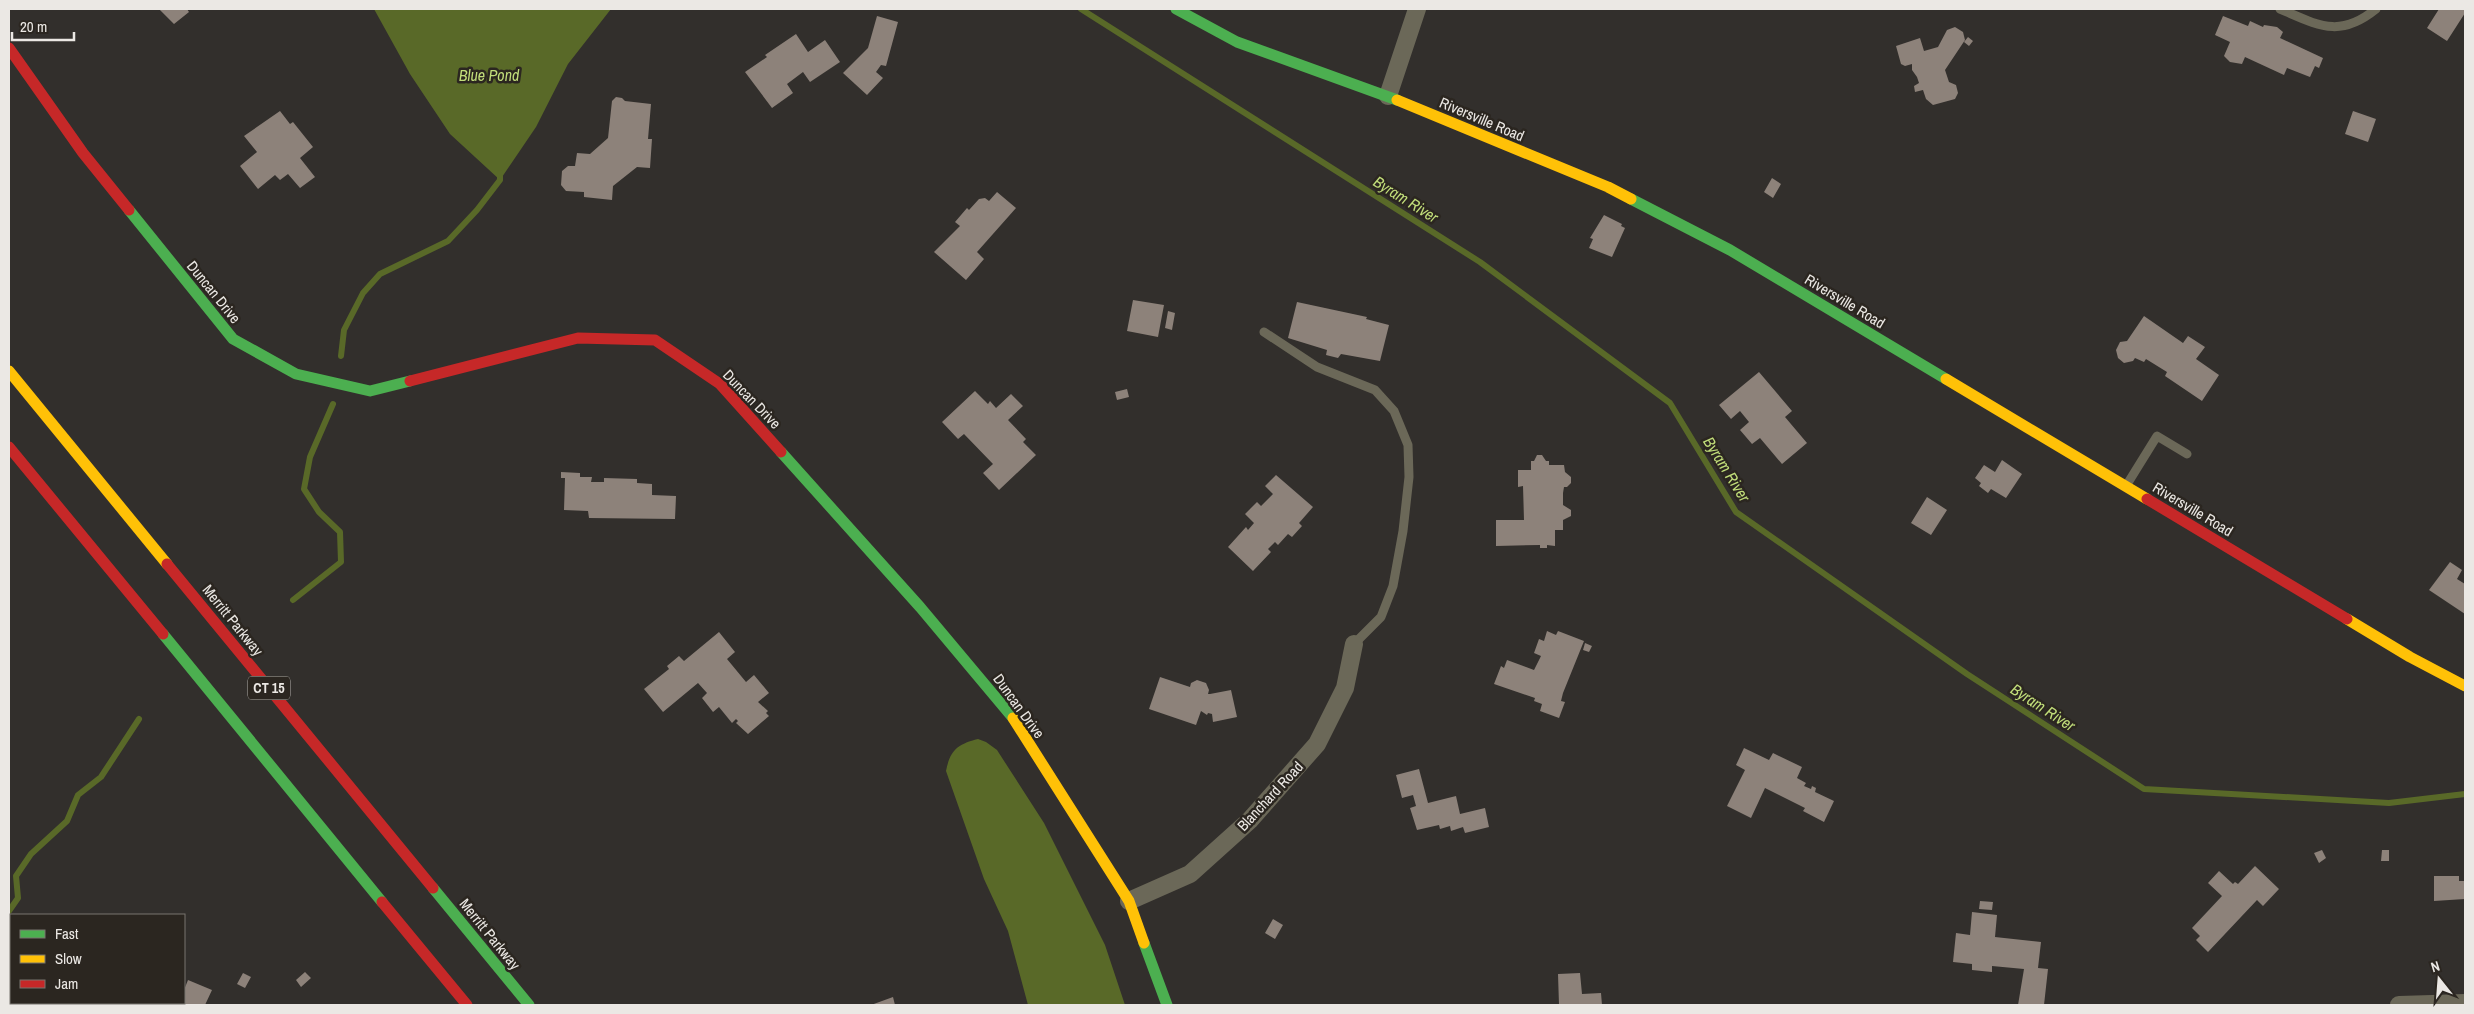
<svg xmlns="http://www.w3.org/2000/svg" width="2474" height="1014" font-family="'Archivo Narrow',sans-serif">
	<rect width="100%" height="100%" fill="#322f2c"/>
	<path fill="#596928" d="M374,9H611L568,64L536,127L500,180L450,134L410,74Z
		M978,739L986,742L997,750L1044,823L1105,945L1125,1005H1028L1008,931L984,879L946,771C950,750 958,744 978,739Z"/>
	<g fill="none" stroke-linecap="round" stroke-linejoin="round">
		<path stroke="#596928" stroke-width="6" d="M1081,9L1480,262L1670,403L1736,512L1967,674L2144,789L2389,803L2465,794
			M341,356L344,330L363,293L380,274L448,241L477,210L500,180V173
			M293,600L341,562L340,532L319,512L304,489L310,457L333,404
			M9,911L18,898L16,876L31,854L67,821L78,795L101,777L139,719"/>
	</g>
	<path fill="#8d827a" d="M159,9H187L189,12L174,24Z
		M2439,9H2465V13L2447,41L2427,28Z
		M877,16L898,22L886,66L881,65L876,72L883,78L867,95L843,73L868,48Z
		M2223,16L2248,26L2250,21L2263,27L2264,25L2277,27L2283,32L2280,38L2323,58L2319,68L2315,66L2310,77L2287,68L2284,75L2245,57L2242,64L2230,62L2224,56L2230,42L2215,35Z
		M1955,27L1963,32L1965,40L1945,70L1949,82L1956,85L1958,93L1955,99L1933,105L1926,99L1923,90L1915,92L1914,86L1919,83L1917,77L1912,70V64L1905,66L1901,64L1896,46L1920,38L1924,51L1938,47L1947,30Z
		M796,34L808,52L825,40L840,62L810,82L803,72L787,84L793,93L772,108L745,72L767,57L765,55Z
		M1968,37L1973,41L1969,46L1964,42Z
		M616,97L622,98L625,101L651,104L648,139H652L650,168L637,167L613,186L612,200L584,197V192L566,191L561,185L562,171L568,166H575L577,153L590,154L608,138L612,101Z
		M280,111L290,124L293,122L313,147L300,158L315,177L300,188L288,174L280,180L275,175L258,189L240,166L257,152L244,136Z
		M2353,111L2376,119L2368,142L2345,134Z
		M1772,178L1781,184L1773,198L1764,192Z
		M997,192L1016,208L977,252L984,259L966,280L934,252L960,226L955,222L967,208L969,210L979,199L985,198L989,201Z
		M1604,215L1622,224L1621,226L1625,228L1612,257L1589,248L1593,239L1590,238Z
		M1133,300L1164,305L1158,337L1127,331Z
		M1297,302L1367,317L1366,319L1389,325L1380,361L1341,354L1338,358L1326,355L1327,350L1288,338Z
		M1168,311L1175,313L1172,330L1165,328Z
		M2144,316L2183,343L2188,336L2205,347L2196,359L2219,375L2202,401L2165,376L2167,372L2146,359L2144,362L2135,358L2133,361L2124,363L2118,358L2116,350L2120,342L2127,341Z
		M1759,372L1792,411L1785,417L1807,443L1782,464L1760,438L1752,444L1740,430L1749,422L1740,411L1731,419L1719,405Z
		M1127,389L1129,397L1117,400L1115,392Z
		M975,391L988,404L990,401L996,408L1011,394L1023,406L1008,420L1026,439L1023,442L1036,455L999,490L983,473L993,464L964,434L958,439L942,422Z
		M1537,455H1542L1546,461H1549V465H1564L1565,472L1571,477V483L1567,487H1564L1563,493V505L1571,510V516L1563,520V530H1555V546L1547,545V548H1540V545L1496,546V520H1524L1523,486L1518,487V470H1531V461H1534Z
		M2002,460L2022,474L2006,498L1991,489L1988,493L1979,486L1981,483L1975,478L1984,465L1995,472Z
		M561,472L580,473V477H592L591,482H604V478L637,479V483L652,484V495L676,496L675,519L589,518L588,511L564,510L565,478H561Z
		M1276,475L1313,507L1299,523L1302,526L1292,537L1288,534L1278,545L1275,542L1268,549L1271,552L1253,571L1228,547L1246,527L1248,530L1254,523L1245,514L1257,502L1261,506L1273,494L1265,486Z
		M1927,497L1947,510L1931,535L1911,523Z
		M2450,562L2462,570L2457,579L2465,584V614L2429,590Z
		M1547,631L1556,635L1558,631L1584,641L1563,693L1561,701L1565,702L1559,718L1540,711L1542,704L1534,701L1535,698L1494,684L1501,666L1504,668L1507,660L1534,670L1541,656L1534,653L1539,639L1544,641Z
		M719,632L735,652L727,659L746,682L754,675L769,693L758,702L768,711L766,713L769,716L748,734L736,723L738,721L736,719L732,723L719,707L713,712L702,698L707,693L698,683L663,712L644,689L669,669L667,666L679,656L684,661Z
		M1585,643L1592,646L1589,652L1583,650Z
		M1160,677L1190,687L1191,683L1197,680L1206,683L1209,690L1208,694H1210L1231,690L1237,717L1213,722L1212,714L1208,713L1207,715L1201,711L1196,725L1149,709Z
		M1744,748L1769,760L1773,753L1802,767L1797,778L1806,783L1804,786L1811,789L1812,786L1816,788L1815,792L1834,801L1824,822L1803,811L1805,808L1765,788L1751,818L1727,806L1745,770L1736,765Z
		M1419,769L1428,803L1456,796L1460,814L1485,808L1489,827L1465,833L1463,827L1451,831L1450,826L1440,829L1439,825L1417,830L1410,808L1416,806L1413,795L1402,798L1396,775Z
		M2322,850L2326,858L2319,863L2314,853Z
		M2382,850H2389V861H2381Z
		M2255,866L2279,889L2263,906L2257,900L2208,952L2196,940L2200,936L2192,928L2222,896L2208,883L2219,871L2233,884L2235,882L2238,884Z
		M2434,876H2459V881H2465V899L2434,901Z
		M1980,901L1993,902L1992,910L1979,909Z
		M1972,912L1997,915L1995,937L2041,942L2038,968L2048,969L2044,1005H2018L2024,969L1992,966V972L1972,970V964L1953,962L1956,933L1970,935Z
		M1273,919L1283,925L1275,939L1265,933Z
		M305,972L311,978L301,987L296,980Z
		M243,973L251,977L245,988L237,984Z
		M1580,973L1582,994L1601,993L1602,1005H1559L1558,974Z
		M188,980L212,990L205,1005H122L123,1003H184V990Z
		M893,997L895,1005H871Z"/>
	<g fill="none" stroke-linecap="round" stroke-linejoin="round">
		<path stroke="#6b6858" stroke-width="9" d="M2280,9C2318,25 2339,39 2376,9
			M1264,332L1317,367L1375,390L1394,411L1408,445L1409,477L1403,531L1393,586L1381,617L1354,644
			M2126,486L2157,436L2187,454"/>
		<path stroke="#6b6858" stroke-width="18" d="M1388,96L1417,9
			M1129,901L1190,874L1250,820L1317,744L1345,688L1354,644
			M2399,1005L2465,1003"/>
		<path stroke="#4caf50" stroke-width="11" d="M1176,9L1237,42L1397,100
			M1631,199L1730,250L1946,379
			M129,210L233,339L296,374L370,391L410,381
			M781,452L920,607L1013,718
			M163,634L382,902
			M433,888L529,1005
			M1144,943L1167,1005"/>
		<path stroke="#ffc107" stroke-width="11" d="M1397,100L1608,187L1631,199
			M9,371L167,564
			M1946,379L2147,499
			M2347,619L2410,657L2465,686
			M1013,718L1129,901L1144,943"/>
		<path stroke="#c62828" stroke-width="11" d="M9,48L83,153L129,210
			M410,381L578,338L655,340L720,384L781,452
			M9,447L163,634
			M2147,499L2347,619
			M167,564L433,888
			M382,902L467,1005"/>
	</g>
	<g text-anchor="middle" dominant-baseline="central" stroke-width="5" stroke-linejoin="round" paint-order="stroke">
		<rect fill="#2b2620" stroke="#b1aea9" stroke-width="1" x="248" y="676.5" width="42" height="23" rx="4"/>
		<g font-size="14" font-weight="bold" fill="#ebe8e4">
			<text x="269" y="688">CT 15</text>
		</g>
		<g font-size="15" fill="#ebe8e4" stroke="#2b2620">
			<text transform="translate(1482 119) rotate(23)">Riversville Road</text>
			<text transform="translate(214 292) rotate(51)">Duncan Drive</text>
			<text transform="translate(1845 301) rotate(31)">Riversville Road</text>
			<text transform="translate(752 399) rotate(46)">Duncan Drive</text>
			<text transform="translate(2193 509) rotate(31)">Riversville Road</text>
			<text transform="translate(233 620) rotate(51)">Merritt Parkway</text>
			<text transform="translate(1019 706) rotate(54)">Duncan Drive</text>
			<text transform="translate(1270 796) rotate(-47)">Blanchard Road</text>
			<text transform="translate(490 934) rotate(51)">Merritt Parkway</text>
		</g>
		<g font-size="16" font-style="italic" fill="#c1dd7a" stroke="#2b2620">
			<text x="489" y="75">Blue Pond</text>
			<text transform="translate(1406 199) rotate(32)">Byram River</text>
			<text transform="translate(1727 469) rotate(58)">Byram River</text>
			<text transform="translate(2043 707) rotate(33)">Byram River</text>
		</g>
	</g>
	<rect width="2474" height="1014" fill="none" stroke="#ebe8e4" stroke-width="20"/>
	<rect x="10" y="914" width="175" height="90" fill="#2b2620" stroke="#78746e"/>
	<rect x="20" y="930" width="25" height="8" fill="#4caf50" stroke="#78746e"/>
	<text x="55" y="939" font-size="15" fill="#ebe8e4">Fast</text>
	<rect x="20" y="955" width="25" height="8" fill="#ffc107" stroke="#78746e"/>
	<text x="55" y="964" font-size="15" fill="#ebe8e4">Slow</text>
	<rect x="20" y="980" width="25" height="8" fill="#c62828" stroke="#78746e"/>
	<text x="55" y="989" font-size="15" fill="#ebe8e4">Jam</text>
	<g transform="translate(2439 979) rotate(343)" stroke="#2b2620" stroke-width="4" paint-order="stroke">
	<path d="M0-4L9 19L0 12L-9 19Z" fill="#ebe8e4"/>
	<text y="-8" font-size="14" font-weight="bold" text-anchor="middle" fill="#ebe8e4">N</text>
	</g>
	<path d="M12 32v8h62v-8" fill="none" stroke="#ebe8e4" stroke-width="2.5"/>
	<text x="20" y="32" font-size="15" fill="#ebe8e4" stroke="#2b2620" stroke-width="4" paint-order="stroke">20 m</text>
</svg>
